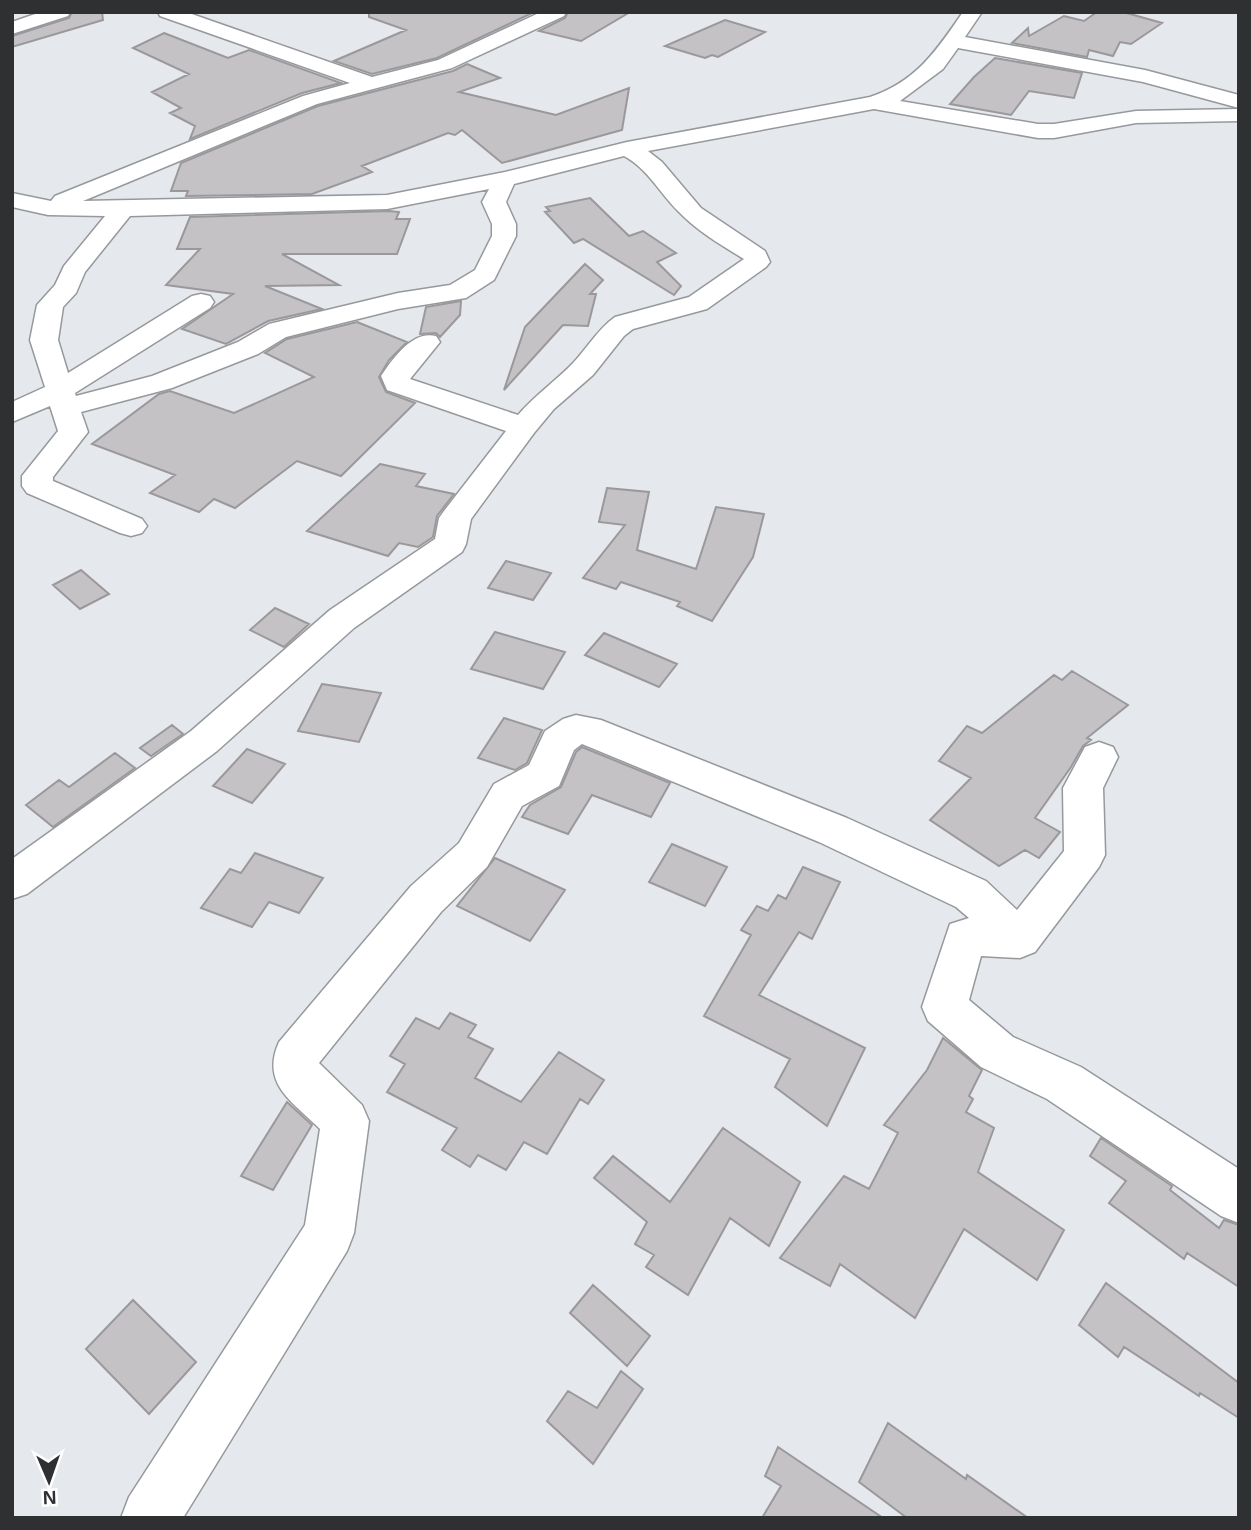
<svg xmlns="http://www.w3.org/2000/svg" width="1251" height="1530" font-family="Arial,sans-serif">
	<rect width="100%" height="100%" fill="#e5e8ec"/>
	<path fill="#c5c2c5" stroke="#9b989b" stroke-width="2" d="M72,12H102L103,20L12,47V36L69,18Z
		M369,12H534L437,58L372,74L334,61L406,30L369,17Z
		M568,12H630L581,41L539,31L565,18Z
		M1097,12H1123L1162,23L1131,44L1120,42L1113,56L1089,50L1087,57L1012,43L1028,28L1029,36L1064,16L1084,21Z
		M725,20L765,32L718,57L712,55L705,58L665,46Z
		M164,33L228,58L249,50L341,83L302,93L190,139L195,126L170,113L181,108L152,92L189,74L133,48Z
		M995,58L1082,73L1074,98L1029,91L1011,115L950,104L974,77Z
		M467,64L500,78L459,92L556,115L629,88L622,130L502,163L462,130L455,135L448,133L362,166L372,172L312,194L186,196L188,191H171L181,163L318,106L453,71Z
		M590,198L629,236L643,231L676,253L657,262L681,286L674,295L583,239L574,243L545,212L550,211L546,207Z
		M389,211L399,212L396,219H410L397,254H282L339,285L265,286L322,309L268,321L226,344L182,329L233,294L166,285L200,249H177L190,217Z
		M585,264L603,280L590,294H596L588,326L563,325L504,390L525,327Z
		M461,301L460,315L440,337L436,333L420,334L426,307Z
		M357,322L407,342L389,360L379,377L386,392L415,403L341,476L297,461L235,508L214,499L199,512L150,493L175,475L92,444L159,394L170,391L234,413L314,377L265,353L287,339Z
		M380,464L425,474L416,486L454,494L437,516L433,537L418,547L399,543L388,556L307,531Z
		M607,488L649,492L637,550L696,569L716,507L764,514L753,557L712,621L677,606L680,602L621,582L616,589L583,578L625,525L599,522Z
		M506,561L551,573L533,600L488,588Z
		M81,570L109,594L80,609L53,585Z
		M275,608L309,624L284,647L250,630Z
		M495,632L565,652L543,689L471,669Z
		M604,633L677,664L659,687L585,655Z
		M1072,671L1128,705L1087,738L1091,740L1083,746L1071,767L1035,818L1060,832L1039,858L1025,850L999,866L930,820L971,778L939,761L967,726L982,733L1054,675L1062,680Z
		M322,684L381,693L359,742L298,731Z
		M504,718L542,730L527,763L515,770L478,758Z
		M172,725L183,734L151,756L140,748Z
		M582,747L670,783L651,817L592,795L568,834L522,817L530,805L561,787L576,752Z
		M247,749L285,764L252,803L213,786Z
		M115,753L135,768L53,827L26,805L59,780L69,787Z
		M672,844L727,867L705,906L649,882Z
		M255,853L323,878L299,913L269,902L252,927L201,908L230,869L241,873Z
		M495,858L565,890L530,941L457,906Z
		M803,867L840,882L812,939L799,932L759,995L865,1048L827,1126L775,1087L790,1059L704,1016L751,935L741,930L757,906L768,911L778,895L786,899Z
		M450,1013L476,1025L468,1037L493,1049L475,1078L521,1102L559,1052L604,1080L588,1104L580,1099L547,1154L524,1142L506,1170L478,1155L470,1167L442,1150L457,1128L387,1092L405,1064L390,1056L416,1018L439,1029Z
		M943,1038L982,1070L969,1096L973,1099L966,1112L994,1128L978,1172L1064,1230L1037,1280L964,1229L915,1318L840,1264L830,1286L780,1258L844,1176L869,1189L898,1133L884,1125L927,1070Z
		M287,1102L312,1125L273,1190L241,1176Z
		M723,1128L800,1182L769,1246L730,1218L688,1295L646,1267L654,1255L635,1244L647,1222L594,1178L613,1156L670,1202Z
		M1101,1138L1172,1186L1170,1190L1219,1228L1224,1220L1239,1225V1287L1187,1253L1184,1259L1109,1203L1126,1181L1090,1156Z
		M1106,1283L1239,1383V1418L1200,1393L1199,1396L1124,1347L1118,1357L1079,1325Z
		M593,1285L650,1336L627,1366L570,1313Z
		M133,1300L196,1362L149,1414L86,1349Z
		M621,1371L643,1389L593,1464L547,1421L568,1391L597,1408Z
		M888,1423L966,1479L967,1475L1028,1518H907L859,1482Z
		M778,1447L883,1518H762L781,1486L765,1476Z"/>
	<g fill="none" stroke-linecap="round" stroke-linejoin="round">
		<g stroke="#96999c" stroke-width="3">
			<path id="minor" d="M41,12H70L68,16L12,34V22Z
				M158,12H186L372,77L438,60L541,12H566L564,16L452,68L317,104L83,201L387,195L505,172L627,142L870,97C916,82 937,50 963,12H982L965,37L1145,70L1239,95V108L1143,82L958,48L943,69L900,101L1038,124H1054L1136,111L1239,109V121L1136,123L1054,138H1038L874,109L648,151L662,162L701,208L765,251L770,262L766,267L707,309L633,329L624,336L593,375L554,409L534,433L471,519L466,544L462,552L354,628L217,751L27,894L12,899V859L191,731L330,610L435,539L439,518L444,511L506,431L387,390L381,376C393,358 413,330 436,336L440,342L410,379L518,415C535,395 556,381 574,362C588,347 598,329 615,317L689,297L744,259C721,245 697,231 678,211C659,192 648,169 624,156L514,184L506,202L516,224V236L494,280L466,298L398,309L286,337L258,354L172,388L81,412L88,432L53,477V481L142,519L147,526L142,533L131,536L120,533L27,493L22,486V476L58,431L50,406L12,422V402L45,387L30,340L37,305L55,285L64,266L105,216L48,215L12,207V193L51,201L55,196L303,96L350,83L160,16ZM489,189L482,202L492,224V236L475,270L450,285L398,293L269,324L238,342L152,376L76,396L75,393L210,308L214,302L210,296L201,294L192,296L68,373L58,340L63,307L76,293L85,272L130,216L387,209Z
				M576,715L601,720L847,818L986,881L1017,910L1064,851L1063,788L1085,747L1099,742L1113,747L1118,757L1103,788L1105,855L1099,867L1035,952L1020,958L981,956L969,1000L1013,1037L1081,1067L1239,1169V1223L1221,1216L1047,1099L981,1067L928,1021L922,1007L950,924L969,918L956,907L819,842L582,744L574,750L559,786L522,806L487,867L441,912L319,1063L362,1105L369,1121L354,1233L347,1251L183,1518H121L129,1497L305,1225L320,1129C293,1102 260,1084 279,1042L411,886L459,843L494,784L529,765L545,731L563,719Z"/>
		</g>
		<use href="#minor" fill="#fff" fill-rule="evenodd"/>
	</g>
	<rect width="1251" height="1530" fill="none" stroke="#2f3031" stroke-width="28"/>
	<g transform="translate(49 1481) rotate(178)" stroke="#ffffff" stroke-width="5" paint-order="stroke">
	<path d="M0-5L12 26L0 18L-12 26Z" fill="#2f3031"/>
	<text y="-10" font-size="19" font-weight="bold" text-anchor="middle" fill="#2f3031">N</text>
	</g>
</svg>
